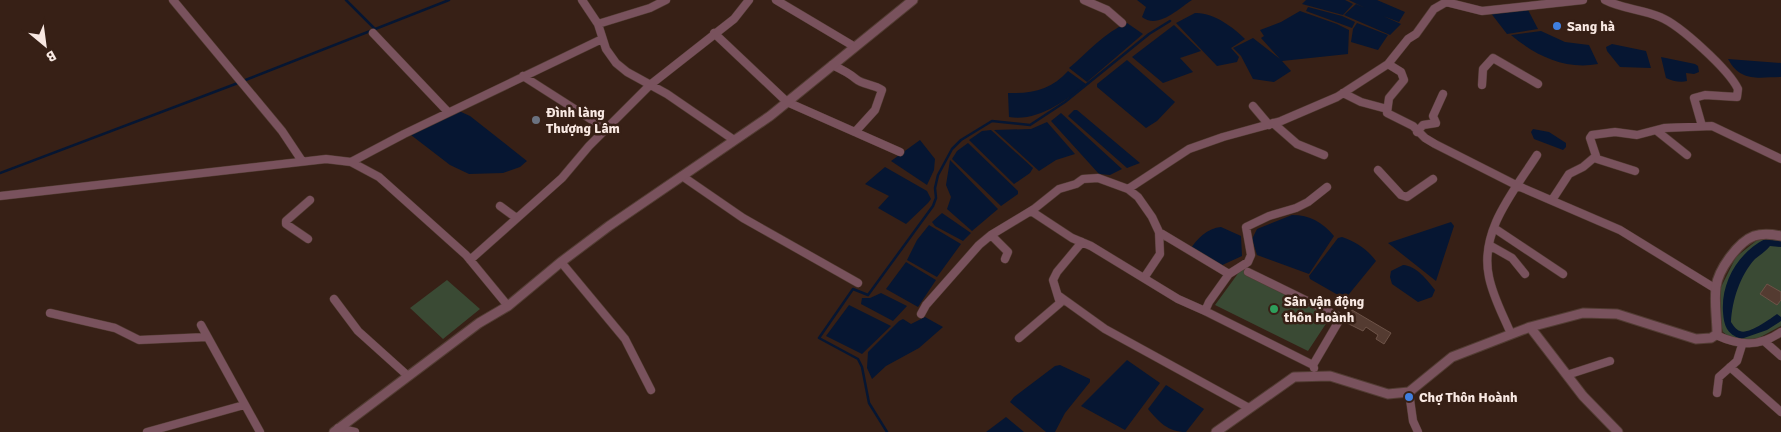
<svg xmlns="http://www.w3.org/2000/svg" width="1781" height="432" font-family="Signika,sans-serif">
	<rect width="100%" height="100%" fill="#372016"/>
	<path fill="#3a4a34" d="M1761,237L1781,239V326L1753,341H1734L1723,332L1721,325V287L1736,257Z
		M1242,268L1333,313L1308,351L1215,305Z
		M447,280L480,309L443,339L410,308Z"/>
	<path fill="#061632" d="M1137,0H1192C1179,8 1158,30 1142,17L1146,7Z
		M1306,0H1345L1353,4L1343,15L1302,4Z
		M1349,0H1377L1405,12L1399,22L1383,16L1401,24L1390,35L1344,15L1356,4L1365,8Z
		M1308,7L1342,16L1355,22L1352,28L1306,11Z
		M1527,8L1538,29L1507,34L1490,12Z
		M1300,11L1337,24L1349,30L1348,54L1282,61L1291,71L1274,82L1253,79L1241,56L1233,48L1253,38L1280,59L1261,38L1264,36L1260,30L1281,22Z
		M1195,13C1213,12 1233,27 1245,39L1231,48L1239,57L1237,62L1217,66L1176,23Z
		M1127,23L1143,34L1087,82L1069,68C1087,53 1105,32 1127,23Z
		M1357,23L1388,35L1378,50L1351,42L1353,29Z
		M1174,25L1201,51L1180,58L1193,72L1163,83L1132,57Z
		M1541,31L1565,42L1589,45L1598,64C1565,70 1536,56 1511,35Z
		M1612,44L1646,51L1651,68L1620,67L1607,51L1606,47Z
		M1661,57L1695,64L1698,66L1699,72L1694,74L1686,73L1687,81C1681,83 1672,81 1666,78Z
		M1728,59L1781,63V77C1759,77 1741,83 1728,59Z
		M1127,60L1175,102L1157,121L1146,128L1097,87V84Z
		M1068,71L1086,84C1066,101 1037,122 1009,117L1008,93C1032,94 1052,89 1068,71Z
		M1074,110H1077L1140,163L1127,168L1068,116Z
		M459,111L470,116L527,161L520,167L503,173L469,174L450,165L411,135L413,133Z
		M1061,113L1122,169L1110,175L1099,174L1051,121Z
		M1047,122L1075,154L1056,160L1039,171L994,130L1031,129Z
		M1533,129L1549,132L1566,143V147L1563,150L1534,139L1531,132Z
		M991,130L1033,168L1030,173L1014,184L969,140L982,131Z
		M920,140L935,159L934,170L927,185L891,161Z
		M968,143L1018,191V194L1001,206L952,159L957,151Z
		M950,160L998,209L972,231L947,209L951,197L946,185Z
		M885,167L927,191L931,199L928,203L906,224L878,208L889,196L865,184Z
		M942,213L971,233L963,241L935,226L932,222Z
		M1292,215C1310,215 1322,222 1334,236L1309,274L1257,255L1252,239L1257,229Z
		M1451,222L1454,226L1436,281L1388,243Z
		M929,225L961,244L937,277L907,260L917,240Z
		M1221,227L1241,236L1242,256L1218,267L1190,250C1196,239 1208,228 1221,227Z
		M1342,237C1355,241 1368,250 1376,261L1345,299L1310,279L1309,276L1338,238Z
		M1765,239L1781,241V247L1770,246C1766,251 1760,255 1755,259C1740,275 1732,301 1731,322C1733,325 1736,330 1740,331C1748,335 1770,319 1777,314L1781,317V321L1767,330L1741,339C1727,334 1724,326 1723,312C1721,282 1738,253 1765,239Z
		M906,262L936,280L918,307L886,289Z
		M1403,265C1417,266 1427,280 1435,290L1432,297L1418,302L1392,284L1390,277L1391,271Z
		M881,293L907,306L893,321L861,304L862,298H870Z
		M849,305L891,326L862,354L826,336Z
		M925,317L943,327L919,348L886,366L872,379L867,368L868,352L899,321L903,319L911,324Z
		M1127,360L1160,383L1125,430L1081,406Z
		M1060,365L1090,379V382L1065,413L1055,432H1046L1010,402L1014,397L1055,366Z
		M1166,385L1204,409L1186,432C1168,432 1159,422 1148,409Z
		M1006,417L1024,432H986Z"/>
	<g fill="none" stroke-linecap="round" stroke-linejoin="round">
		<path stroke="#061632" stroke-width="2.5" d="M346,0L375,29
			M243,81L449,0
			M0,173L238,83
			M887,432L869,403L862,367L858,359L819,338L853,289L868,295L933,206L936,198L935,188L938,175L952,149L961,140L992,121L1030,125L1065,102L1149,34L1170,21"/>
	</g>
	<path fill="#543b31" stroke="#6d5348" d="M1767,284L1781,292V300L1777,305L1760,294Z
		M1352,310L1391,333L1384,344L1376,339L1378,335L1366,327L1363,331L1345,322Z"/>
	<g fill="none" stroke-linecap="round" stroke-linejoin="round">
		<g stroke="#523c33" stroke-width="9">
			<path id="minor" d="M173,0L282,131L302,161
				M582,0L598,24L606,49L616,63L627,72L667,94L734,140
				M776,0L855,47
				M1084,0L1107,10L1122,23
				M1605,0C1622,9 1642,9 1660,17C1680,25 1729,70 1738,89L1737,97L1705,95L1694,98L1702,126
				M598,24L650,8L666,0
				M373,33L448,112
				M714,33L787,102L900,152
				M1388,64L1401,72L1404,80L1389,98L1387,113L1413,126L1425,138L1435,144L1518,186L1620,230L1716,289
				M832,65C841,69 849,73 856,79C863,85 874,84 882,90L875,110L855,132
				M523,76L606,129
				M1482,85L1483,69L1493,58L1538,84
				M1343,93L1361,102L1387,109
				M1253,106L1269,125
				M1273,123L1297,144L1324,155
				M1657,131L1687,155
				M1417,132L1423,125L1436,123L1433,116L1443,94
				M1594,158L1635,171
				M351,162L404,134L602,39
				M1378,170L1401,195L1407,197L1433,179
				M682,176L743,218L858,283
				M1128,189L1189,149L1223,137L1281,121L1337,97L1388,64L1408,39L1416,34L1434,9L1446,2L1482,11L1583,0
				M0,196L326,159L351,162L379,177L466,255L508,306
				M1552,200L1569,174L1583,167L1596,156L1590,138L1592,135L1615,132L1637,135L1664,128L1712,126L1781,159
				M500,206L515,217
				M1031,211L1072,238L1091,246L1178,299L1205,311
				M1494,228L1563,274
				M1159,232L1229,274
				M991,235L1008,252L1005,259
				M308,239L286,224V221L310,200
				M1489,245L1512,258L1525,274
				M470,260L562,178L589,146L650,85L734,19L749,0
				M561,262L625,339L651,390
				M1248,272L1338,316L1340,319L1313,365L1314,368
				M1059,296L1105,329L1249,408
				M334,299L358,331L408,376
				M50,313L115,328L139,340L207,337
				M921,314L926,305L979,245L991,235L1034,209L1059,189L1076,184L1083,179L1098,178L1128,189L1138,197L1152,217L1159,232L1160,254L1144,278
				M201,325L260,432
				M1511,334C1503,315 1493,297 1489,277C1479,231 1514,191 1537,155
				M1716,335C1740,346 1759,347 1781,332
				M1019,338L1060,303L1053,280L1057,272L1082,242
				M1764,341L1781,356
				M1313,365L1205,311L1209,302L1229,274L1248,262L1251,255L1246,227L1269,216L1296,208L1308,202L1327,187
				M1730,367L1781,412
				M1567,375L1610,361
				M1409,392L1413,421L1418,432
				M1717,393L1719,377L1737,361L1742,345
				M338,428L355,432
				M147,432L244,405"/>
		</g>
		<g stroke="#523c33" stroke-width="11">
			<path id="tertiary" d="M1530,327L1583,396L1618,432
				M334,432L479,323L508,306L561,262L609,226L770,116L913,0
				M1216,432L1294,377L1330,376L1388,394L1409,392L1452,357L1530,327L1583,313L1617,314L1696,339L1711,338L1717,334C1717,319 1714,303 1716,287C1718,270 1738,242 1754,236C1763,233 1772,234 1781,236"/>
		</g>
		<use href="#minor" stroke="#79525d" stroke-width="8"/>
		<use href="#tertiary" stroke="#79525d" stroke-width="9"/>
	</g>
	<g fill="#3f7fe0" stroke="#372016" stroke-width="2">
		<circle cx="1557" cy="26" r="5"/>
		<circle cx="1409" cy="397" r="5"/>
	</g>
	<circle fill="#6b7280" stroke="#372016" stroke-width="2" cx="536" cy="120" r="5"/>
	<circle fill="#2e9e5b" stroke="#372016" stroke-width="2" cx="1274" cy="309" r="5"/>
	<g text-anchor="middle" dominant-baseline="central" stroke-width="5" stroke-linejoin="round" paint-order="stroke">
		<g font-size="14" font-weight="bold" fill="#f8e8e2" stroke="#372016" text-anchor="start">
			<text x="1567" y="26">Sang hà</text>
			<text x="546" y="112">Đình làng<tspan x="546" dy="16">Thượng Lâm</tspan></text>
			<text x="1284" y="301">Sân vận động<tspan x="1284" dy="16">thôn Hoành</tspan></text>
			<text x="1419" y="397">Chợ Thôn Hoành</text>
		</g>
	</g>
	<g transform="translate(45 45) rotate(151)" stroke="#372016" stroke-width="4" paint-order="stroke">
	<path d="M0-4L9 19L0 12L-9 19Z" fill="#f8e8e2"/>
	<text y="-8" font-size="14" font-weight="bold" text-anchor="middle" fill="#f8e8e2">B</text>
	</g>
</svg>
